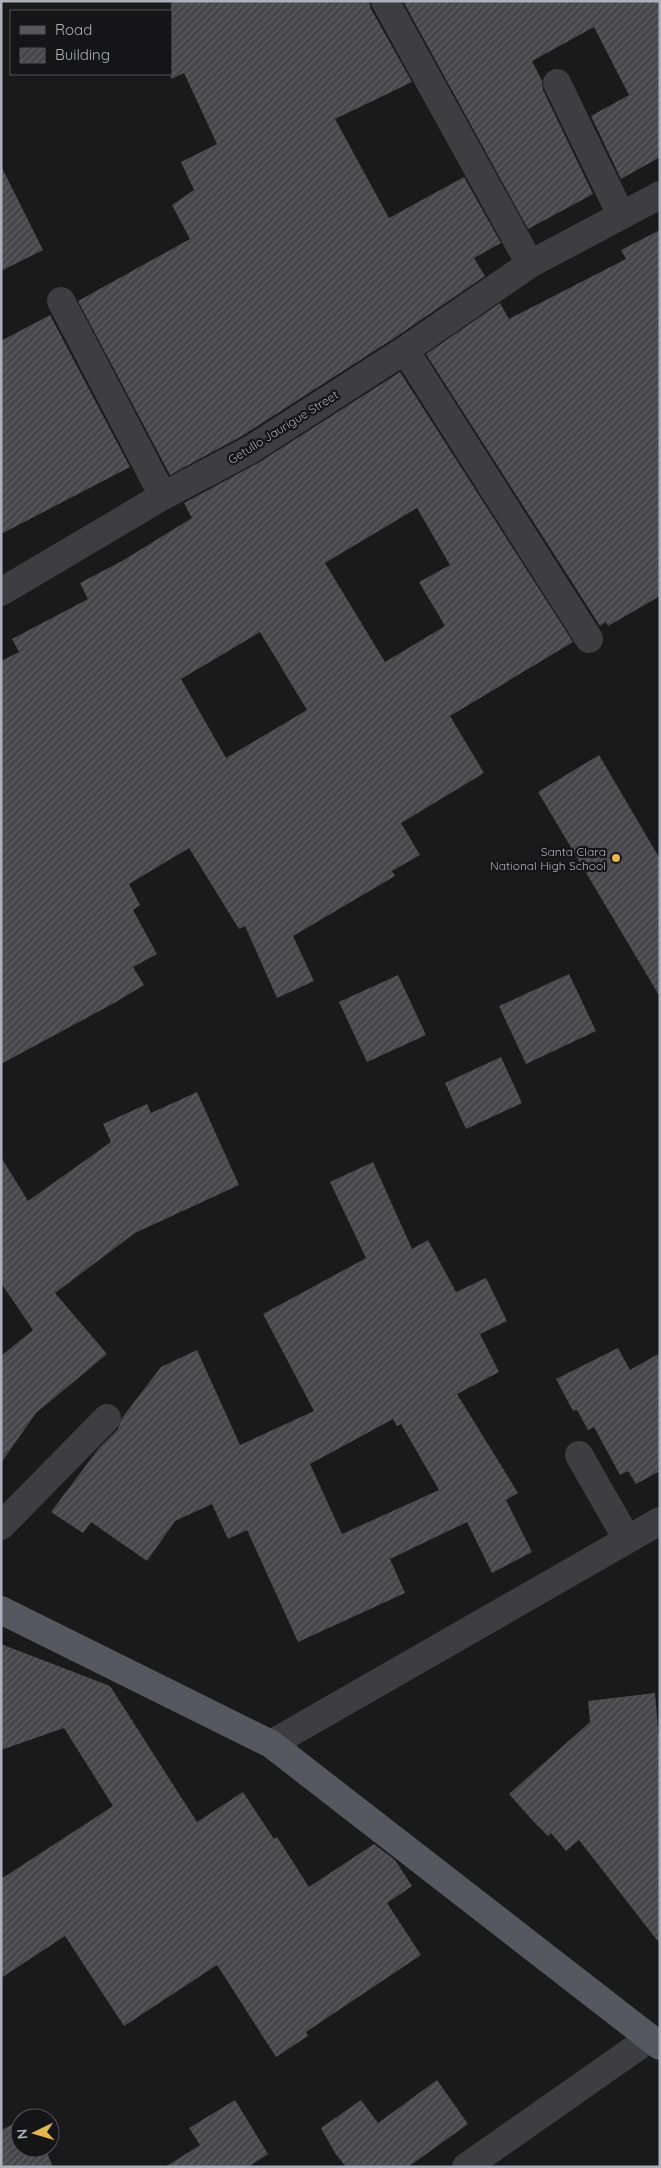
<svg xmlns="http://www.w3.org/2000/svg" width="661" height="2168" font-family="Quicksand,sans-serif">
	<defs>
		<pattern id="building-hatch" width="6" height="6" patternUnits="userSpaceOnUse" patternTransform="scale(1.25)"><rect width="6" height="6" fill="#47474b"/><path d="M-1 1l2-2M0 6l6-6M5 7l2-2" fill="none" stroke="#5f5f63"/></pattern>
	</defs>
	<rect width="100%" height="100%" fill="#1a1a1b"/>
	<path fill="url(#building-hatch)" fill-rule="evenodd" d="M171,1H369L371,9L412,82L335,119L389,218L464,177L501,243L474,258L485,276L396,337L242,436L170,475L78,301L190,239L172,205L194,190L181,162L217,144L184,73L171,79Z
		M403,1H660V157L621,179L591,116L629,95L594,27L532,61L542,81L543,90L593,194L528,229Z
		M1,166L43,250L1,271Z
		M660,230V596L608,626L606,622L600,626L426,354L500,303L509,319L626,259L621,250Z
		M50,315L130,467L1,534V341Z
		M400,372L573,642L450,716L484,773L401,823L420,855L392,871L395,876L293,936L314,981L277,998L245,926L239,929L189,848L129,884L140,905L133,910L157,954L133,967L144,985L116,1002L1,1064V661L19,652L12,639L88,599L80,583L122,561L192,518L184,503L258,463ZM417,508L450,565L419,582L445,626L385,662L325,563ZM260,632L307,710L226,758L181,679Z
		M599,755L660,859V997L538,792Z
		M569,974L596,1031L526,1064L499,1006Z
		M398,975L426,1035L367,1062L339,1002Z
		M501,1057L522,1103L466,1129L445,1083Z
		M197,1092L239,1185L135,1233L55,1293L107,1354L36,1413L1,1463V1356L33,1330L1,1283V1157L28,1201L111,1142L103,1124L147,1104L151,1113Z
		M373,1162L412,1249L428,1240L456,1292L486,1278L507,1321L480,1334L499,1372L457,1394L518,1493L506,1500L532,1552L492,1573L467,1522L390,1559L405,1593L298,1642L247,1530L228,1539L212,1504L175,1521L147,1561L91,1522L83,1533L51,1512L99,1448L118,1429L122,1418L161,1367L197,1350L240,1445L314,1411L263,1314L366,1258L330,1182ZM393,1419L397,1426L401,1424L439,1490L342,1534L310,1464Z
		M618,1348L630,1370L660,1353V1471L636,1484L628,1471L620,1475L594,1427L588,1430L577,1410L573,1411L556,1379Z
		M1,1644L110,1686L197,1822L243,1792L274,1839L277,1837L309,1887L374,1844L395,1860L412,1886L387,1903L421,1955L306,2032L308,2036L276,2057L217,1965L124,2026L65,1936L1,1978V1879L113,1806L64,1728L1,1750Z
		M655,1693L660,1752V1944L579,1840L566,1851L551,1833L548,1836L533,1821L509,1794L590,1722L588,1701Z
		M437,2080L468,2124L408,2167H346L335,2153L321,2128L361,2100L378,2123Z
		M235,2100L268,2154L248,2167H165L200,2145L189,2128Z
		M20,2121V2148H45L53,2167H1V2130Z"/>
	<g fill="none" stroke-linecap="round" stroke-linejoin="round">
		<path stroke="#3d3d42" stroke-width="28" d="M385,1L530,264
			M557,83L621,215
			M61,301L163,496
			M405,350L589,639
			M1,592L163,496L250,450L405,350L530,264L660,195
			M579,1455L627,1539
			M1,1526L107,1418
			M271,1744L660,1521
			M466,2167L650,2038"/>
		<path stroke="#57585f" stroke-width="28" d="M1,1610L271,1744L660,2046"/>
	</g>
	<circle fill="#e5b748" stroke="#151416" stroke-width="2" cx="616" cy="858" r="5"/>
	<g text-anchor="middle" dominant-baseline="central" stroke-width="4.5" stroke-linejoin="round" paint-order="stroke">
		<g font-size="12" fill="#adb0ba" stroke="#151416">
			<text transform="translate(283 427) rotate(-32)">Getullo Jaurigue Street</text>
		</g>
		<g font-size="12" fill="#adb0ba" stroke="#151416" text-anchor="end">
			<text x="606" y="851">Santa Clara<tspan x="606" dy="14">National High School</tspan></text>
		</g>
	</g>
	<rect width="661" height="2168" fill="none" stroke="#adb0ba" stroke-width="5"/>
	<rect x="10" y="10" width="162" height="65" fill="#151416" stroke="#525258"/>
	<rect x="20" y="26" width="25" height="8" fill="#57585f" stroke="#525258"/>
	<text x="55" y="35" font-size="15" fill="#adb0ba">Road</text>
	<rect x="20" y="48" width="25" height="15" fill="url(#building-hatch)" stroke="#525258"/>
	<text x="55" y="60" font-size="15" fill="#adb0ba">Building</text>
	<g transform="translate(35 2133) rotate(265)"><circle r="24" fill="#151416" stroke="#525258"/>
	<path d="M0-4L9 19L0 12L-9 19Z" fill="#e5b748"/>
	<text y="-8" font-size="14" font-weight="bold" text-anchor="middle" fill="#adb0ba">N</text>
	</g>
</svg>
